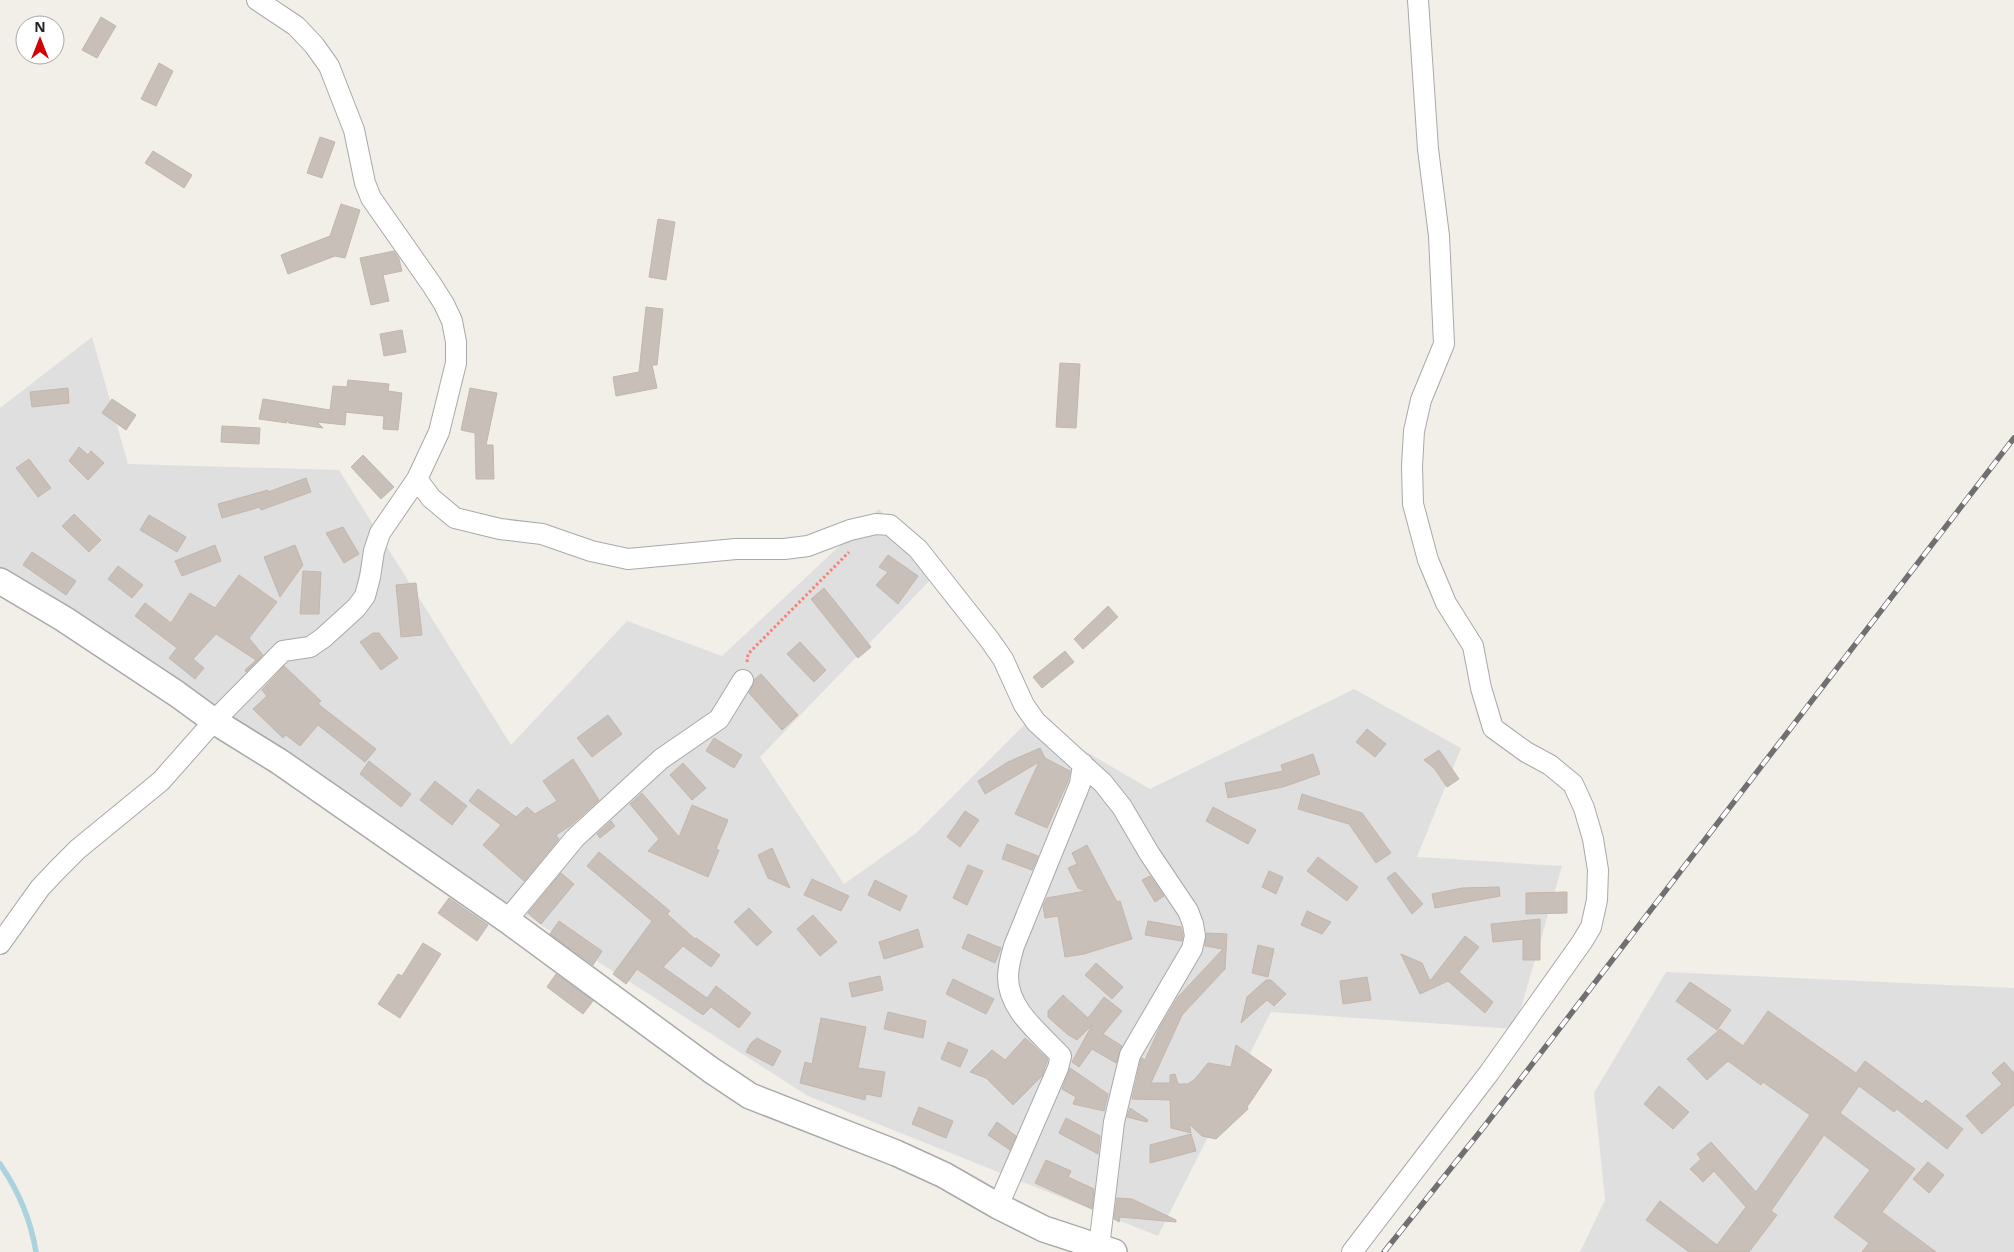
<svg xmlns="http://www.w3.org/2000/svg" width="2014" height="1252" font-family="'Noto Sans',sans-serif">
	<rect width="100%" height="100%" fill="#f2efe9"/>
	<path fill="#e0dfdf" d="M92,337L128,464L339,470L511,745L627,621L722,656L879,509L936,574L760,757L844,884L915,834L1030,719L1150,789L1354,689L1461,748L1417,857L1562,866L1515,1029L1271,1012L1158,1236L808,1096L0,579V408Z
		M1666,972L2014,988V1252H1580L1605,1200L1594,1093Z"/>
	<g fill="none" stroke-linecap="round" stroke-linejoin="round">
		<path stroke="#aad3df" stroke-width="5.5" d="M0,1164C18,1190 31,1221 36,1252"/>
	</g>
	<path fill="#c7bfb8" stroke="#c4b6ab" d="M101,17L116,26L97,58L82,50Z
		M159,63L173,71L156,106L141,99Z
		M320,137L335,142L322,178L307,173Z
		M153,151L192,175L184,188L145,163Z
		M341,204L360,210L345,258L335,256L288,274L281,255L330,236Z
		M658,219L675,222L666,280L649,277Z
		M394,251L399,259L402,271L383,275L389,301L371,305L360,258Z
		M646,307L663,309L657,365H652L657,388L616,396L613,377L639,372Z
		M402,330L406,352L384,356L380,334Z
		M1060,363L1080,364L1076,428L1056,427Z
		M348,380L389,384L388,391L402,393L398,430L383,429L384,416L344,412L346,413L345,425L317,422L323,428L289,423L284,418L287,423L259,419L263,399L330,410L333,386L347,387Z
		M68,388L69,403L32,407L30,392Z
		M470,388L497,393L486,445H493L494,479H476L475,433L461,430Z
		M112,399L136,415L126,430L102,413Z
		M222,426L260,428L259,444L221,442Z
		M79,447L88,455L91,451L104,463L88,480L69,461Z
		M363,455L394,487L381,499L351,467Z
		M29,459L51,488L38,497L16,468Z
		M306,478L311,492L261,510L260,507L222,518L218,504L268,490V492Z
		M74,514L101,540L89,552L62,526Z
		M149,515L186,537L177,552L140,530Z
		M343,527L359,554L344,563L326,533Z
		M215,545L221,561L182,576L175,561Z
		M295,545L303,565L280,597L264,557Z
		M32,552L76,581L66,595L23,565Z
		M888,555L918,576L898,604L876,585L888,572L879,567Z
		M118,566L143,585L132,598L108,579Z
		M303,571L321,572L319,614H300Z
		M239,575L277,602L249,638L263,655L246,672L245,670L256,660L216,634L193,659L204,668L195,679L169,658L177,648L135,616L145,603L171,623L190,593L215,608Z
		M416,583L422,635L401,637L396,585Z
		M824,588L871,647L858,658L811,599Z
		M1108,606L1118,617L1083,649L1074,639Z
		M373,633H379L398,658L381,670L360,642Z
		M800,642L826,670L814,682L787,654Z
		M1065,651L1074,662L1042,688L1033,677Z
		M284,666L321,701L318,704L376,749L365,762L318,725L300,746L286,735L283,738L253,709L267,696L262,690Z
		M761,674L798,715L782,730L749,693L755,679Z
		M608,715L622,734L592,757L577,738Z
		M1367,729L1386,744L1375,757L1356,742Z
		M714,738L742,755L734,768L706,751Z
		M1040,748L1045,758L1070,771L1068,781L1047,828L1015,814L1039,762L985,794L978,781L1008,762Z
		M1439,750L1459,779L1447,787L1434,768L1424,760Z
		M1313,754L1320,774L1283,787L1228,798L1225,783L1283,771L1281,765Z
		M573,759L599,800L570,826L556,835L559,839L524,881L483,845L501,825L469,801L478,789L516,817L527,807L535,814L557,801L543,781Z
		M369,761L411,794L401,807L360,774Z
		M683,763L706,788L692,800L670,775Z
		M435,781L467,806L452,825L420,800Z
		M642,793L679,837L692,805L728,820L716,849L719,850L708,877L648,851L659,839L630,804Z
		M1302,794L1362,813L1391,853L1376,863L1349,824L1298,809Z
		M1213,807L1256,830L1248,844L1206,821Z
		M965,811L979,820L960,847L947,837Z
		M611,821L615,826L600,838L597,834Z
		M1007,844L1038,856L1032,870L1002,859Z
		M1087,845L1117,902L1120,901L1132,939L1084,954L1065,957L1058,916L1045,918L1043,906L1047,898L1086,891L1078,888L1068,868L1077,864L1072,853Z
		M772,848L790,888L768,878L758,855Z
		M599,852L670,911L667,914L695,939L696,938L720,955L711,967L683,946L663,967L707,998L716,986L751,1013L739,1028L711,1007L703,1015L637,969L626,984L613,974L652,921L587,866Z
		M1318,857L1358,887L1347,901L1307,871Z
		M968,865L983,871L967,905L953,898Z
		M1269,871L1283,877L1276,894L1262,887Z
		M1395,872L1423,904L1412,914L1387,878Z
		M561,873L574,884L541,924L528,913Z
		M1150,876L1164,896L1155,902L1142,880Z
		M812,879L849,896L841,911L804,895Z
		M875,880L907,896L900,911L868,895Z
		M1499,887L1500,896L1435,908L1432,894L1462,888Z
		M1567,892V913L1526,914V893Z
		M449,898L488,925L477,941L438,913Z
		M749,908L772,932L757,946L734,922Z
		M1307,911L1331,922L1322,934L1301,925Z
		M813,915L837,942L820,956L797,929Z
		M1540,919V960H1523V939L1493,942L1491,924Z
		M559,921L602,951L593,965L550,934Z
		M1148,921L1181,927L1183,936L1182,941L1145,935Z
		M918,929L923,947L884,959L879,942Z
		M1206,933L1227,934L1225,969L1182,1015L1151,1083H1170V1075L1175,1074L1178,1084H1188L1195,1079L1208,1063L1231,1067L1236,1045L1272,1070L1247,1107L1248,1109L1216,1139L1202,1136L1189,1124L1191,1133L1171,1128L1170,1100L1132,1099L1141,1059L1142,1058L1145,1060L1160,1027L1178,997L1223,949L1205,946Z
		M968,934L1001,948L995,963L962,948Z
		M1465,936L1479,947L1459,972L1493,1002L1485,1013L1448,981L1420,994L1401,954L1422,963L1430,981Z
		M423,943L441,954L400,1018L378,1004L398,974L402,976Z
		M1258,945L1274,949L1268,977L1252,973Z
		M1096,963L1123,987L1112,999L1085,975Z
		M556,974L593,1001L583,1014L547,987Z
		M880,976L883,990L852,997L849,983Z
		M1367,977L1371,1000L1343,1004L1340,981Z
		M953,979L994,999L986,1014L946,994Z
		M1266,980H1271L1286,994L1274,1006L1267,1000L1241,1023L1247,997Z
		M1690,982L1731,1010L1717,1030L1676,1001Z
		M1063,995L1088,1018L1104,997L1122,1011L1103,1034L1122,1046L1116,1063L1092,1049L1079,1067L1072,1062L1092,1025L1077,1040L1067,1034L1048,1017V1011Z
		M1768,1011L1856,1073L1865,1061L1922,1104L1926,1100L1963,1129L1947,1149L1897,1109L1894,1112L1859,1086L1840,1113L1915,1169L1882,1212L1936,1252H1862L1869,1243L1834,1217L1870,1170L1824,1135L1771,1211L1777,1215L1749,1252H1689L1646,1220L1660,1201L1717,1245L1746,1207L1714,1171L1703,1182L1690,1169L1701,1159L1697,1154L1711,1142L1756,1192L1810,1115L1763,1082L1761,1085L1728,1061L1707,1080L1687,1059L1720,1029L1743,1046Z
		M888,1012L926,1021L923,1038L884,1029Z
		M821,1018L866,1027L858,1068L885,1072L881,1097L866,1094L865,1100L800,1083L805,1062L812,1064Z
		M757,1038L781,1051L773,1066L746,1052L751,1043Z
		M1025,1038L1048,1059L1042,1076L1013,1105L986,1078L970,1072L992,1050L1005,1060Z
		M948,1042L968,1050L960,1067L941,1059Z
		M2004,1062L2014,1073V1105L1982,1134L1966,1116L2002,1084L1992,1073Z
		M1070,1068L1108,1094L1104,1111L1073,1104L1076,1097L1062,1089Z
		M1659,1086L1689,1112L1673,1129L1644,1104Z
		M919,1107L953,1121L946,1138L912,1124Z
		M1130,1108L1148,1120L1147,1122L1127,1117Z
		M1066,1118L1100,1136L1098,1154L1059,1133Z
		M997,1122L1016,1136L1010,1150L988,1135Z
		M1191,1134L1196,1151L1150,1163V1145Z
		M1046,1160L1071,1171L1068,1177L1094,1189L1092,1209L1035,1183Z
		M1928,1162L1944,1175L1929,1193L1913,1179Z
		M1117,1198L1132,1199L1176,1220V1222L1120,1217L1119,1222L1114,1219Z"/>
	<g fill="none" stroke-linecap="round" stroke-linejoin="round">
		<g stroke="#a9a9a9" stroke-width="22">
			<path id="minor" d="M417,479L431,498L455,518L500,529L542,534L591,551L628,559L736,549H784L808,546L850,530L876,524L890,525L918,549L989,639L1003,659L1024,705L1036,722L1103,783L1122,807L1149,853L1188,911L1193,924L1195,936L1192,949L1130,1055L1114,1122L1099,1247
				M507,920L575,838L661,759L719,719L743,680
				M0,944L40,888L56,871L78,849L161,781L214,721L283,651L310,647L323,638L356,608L365,596L370,577L374,551L380,533L417,479L439,432L456,363V342L452,321L444,304L432,285L371,198L365,183L354,130L329,66L314,45L296,26L257,0
				M998,1206L1058,1068L1061,1056C1041,1034 1008,1010 1008,977C1008,967 1011,956 1014,946L1080,784L1083,764
				M1352,1252L1489,1073L1582,942L1591,927L1597,900L1598,870L1593,839L1584,808L1573,784L1550,765L1526,752L1493,728L1481,688L1473,646L1446,603L1428,560L1413,504L1412,466L1414,431L1421,400L1444,344L1439,236L1428,149L1418,0"/>
		</g>
		<g stroke="#a9a9a9" stroke-width="28">
			<path id="tertiary" d="M0,581L64,619L177,694L214,721L280,762L507,920L711,1070L750,1096L896,1153L944,1175L998,1206L1044,1229L1114,1252"/>
		</g>
		<path stroke="#fa8072" stroke-width="3" stroke-dasharray="2.5 2.5" stroke-linecap="butt" d="M747,662L748,654L849,552"/>
		<use href="#minor" stroke="#fff" stroke-width="20"/>
		<use href="#tertiary" stroke="#fff" stroke-width="25"/>
		<g stroke="#707070" stroke-width="5.5">
			<path id="rail" d="M1384,1252L1483,1128L2014,438"/>
		</g>
		<use href="#rail" stroke="#fff" stroke-width="4" stroke-dasharray="11" stroke-linecap="butt"/>
	</g>
	<g transform="translate(40 40)"><circle r="24" fill="#ffffff" stroke="#a7a7a7"/>
	<path d="M0-4L9 19L0 12L-9 19Z" fill="#d40000"/>
	<text y="-8" font-size="14" font-weight="bold" text-anchor="middle" fill="#222222">N</text>
	</g>
</svg>
